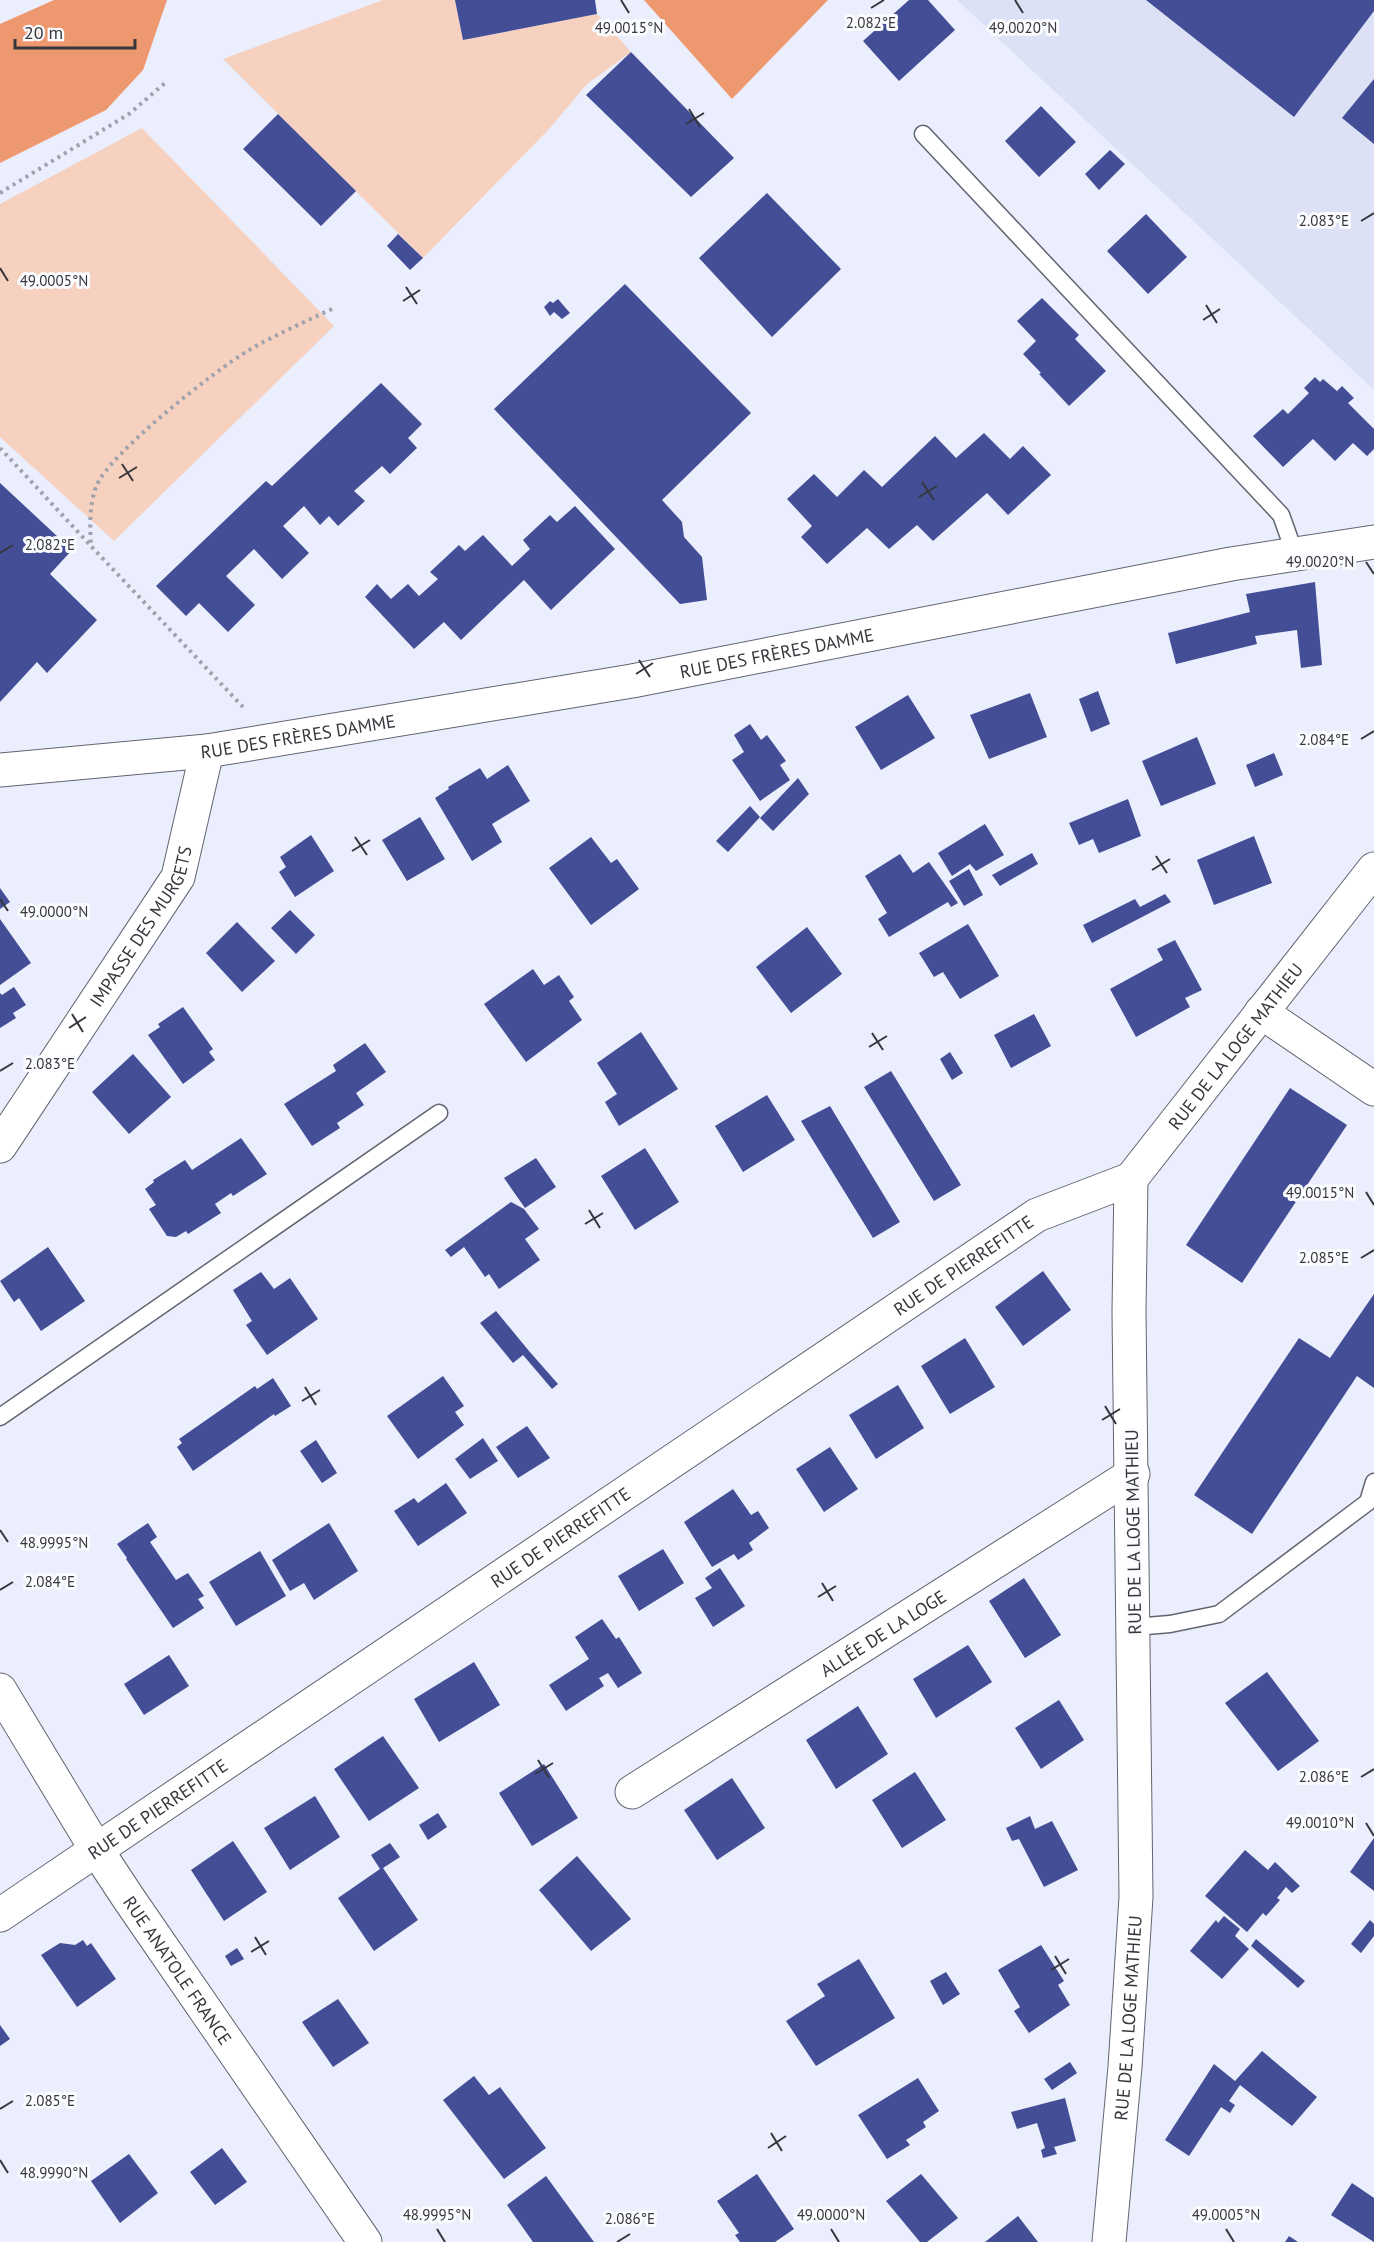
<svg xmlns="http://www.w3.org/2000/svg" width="1374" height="2242" font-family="'PT Sans',sans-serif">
	<rect width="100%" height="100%" fill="#ebeefc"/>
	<path fill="#dce1f6" d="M957,0H1374V390Z"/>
	<path fill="#f7d1c0" d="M383,0H456L463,40L597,14L631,52L587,84L550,128L423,258L223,59Z
		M142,128L334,326L114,541L0,437V204Z"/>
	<path fill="#ee9870" d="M54,0H167L143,70L106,110L0,163V24Z
		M644,0H828L732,99Z"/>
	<path fill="#434e96" d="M455,0H595L597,14L463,40Z
		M909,0H928L955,30L899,81L863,41Z
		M1146,0H1374V11L1294,117Z
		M631,52L734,158L691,197L586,95Z
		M1374,79V144L1342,118Z
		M1041,106L1076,142L1039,177L1005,141Z
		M278,114L356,191L321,226L243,149Z
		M1110,150L1125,164L1099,190L1085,174Z
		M767,193L841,269L772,337L699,258Z
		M1146,214L1187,257L1148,294L1107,251Z
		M398,234L423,258L410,270L387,246Z
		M625,284L751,413L662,500L682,522L684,537L702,557L707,600L680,604L494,409Z
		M1042,298L1079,335L1075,339L1106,371L1069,406L1039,374L1041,373L1023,354L1036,341L1017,321Z
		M558,299L570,313L562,319L554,312L550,316L544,307L550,301L553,303Z
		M1315,377L1320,382L1323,379L1337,391L1342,386L1354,398L1348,403L1374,429V449L1367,456L1353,443L1335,461L1313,439L1283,467L1253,436L1283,409L1288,414L1309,393L1304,388Z
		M381,383L422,424L408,438L417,448L390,474L382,466L354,491L365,501L338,526L329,516L320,525L304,506L283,526L309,553L282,579L254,549L226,576L255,605L228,632L199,603L186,616L156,586L266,481L272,486Z
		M984,433L1010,459L1023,446L1051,475L1008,515L987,493L933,541L917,525L889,549L867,528L827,564L801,537L812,526L787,499L814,474L837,497L864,470L882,487L935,436L956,458Z
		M0,483L72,550L50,574L97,620L47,673L37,662L0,702Z
		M575,506L615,549L551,610L524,580L461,640L444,622L414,649L365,597L377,584L391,599L408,584L419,596L438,579L430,572L459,545L465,551L483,535L512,566L530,549L523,540L550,515L557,522Z
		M1315,582L1322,665L1301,668L1297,630L1255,636L1257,644L1176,664L1168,633L1250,612L1246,594Z
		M1098,691L1110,724L1091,732L1079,699Z
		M1030,693L1047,737L989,759L970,715Z
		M908,695L935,738L881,770L855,727Z
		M750,724L761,740L767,735L786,761L780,765L790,780L760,801L732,760L744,752L734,735Z
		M1197,737L1216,784L1161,806L1142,761Z
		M1274,753L1283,775L1255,787L1246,765Z
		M508,765L530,801L492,824L502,842L472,861L435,798L449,789L448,787L480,768L487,779Z
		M798,778L809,794L773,831L760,818Z
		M1128,799L1141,836L1099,853L1093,839L1079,845L1069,823Z
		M750,806L760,817L728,852L716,841Z
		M420,817L445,859L407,881L382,840Z
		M985,824L1004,855L976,871L970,864L952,876L938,853Z
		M311,835L334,871L295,897L279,872L286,867L280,857Z
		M1254,836L1272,883L1214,905L1197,860Z
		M591,837L611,863L617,859L639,889L591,925L549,868Z
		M1032,853L1038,864L1000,886L992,875Z
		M900,854L913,873L929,862L958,903L951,907L948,902L889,937L878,919L887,913L865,876Z
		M969,869L983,895L964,906L949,881Z
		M0,888L10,902L0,909Z
		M1165,894L1171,902L1092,943L1083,925L1135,899L1140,907Z
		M290,910L315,935L296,954L271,928Z
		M0,919L31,963L0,985Z
		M237,922L275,961L242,992L206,953Z
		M968,924L999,976L960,999L943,972L934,977L919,953Z
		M807,927L842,974L791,1013L756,967Z
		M1175,940L1202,990L1185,998L1190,1007L1136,1037L1110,989L1163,960L1157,949Z
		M533,969L544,985L559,975L574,997L569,1001L582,1020L526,1062L484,1004Z
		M14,987L26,1005L13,1013L16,1018L0,1028V993L2,995Z
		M183,1007L213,1049L209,1052L215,1060L183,1084L148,1035L160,1027L158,1024Z
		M1034,1014L1051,1046L1011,1068L994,1035Z
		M641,1032L678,1089L619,1126L605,1102L617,1094L597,1063Z
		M365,1043L386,1072L356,1093L364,1105L337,1123L340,1128L312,1146L284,1104L336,1071L333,1065Z
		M950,1052L963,1073L952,1080L940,1059Z
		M133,1054L171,1097L129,1134L92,1092Z
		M891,1071L961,1185L934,1201L864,1087Z
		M1290,1088L1347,1125L1242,1283L1186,1245Z
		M767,1095L795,1140L743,1172L715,1126Z
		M830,1106L900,1222L873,1238L801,1121Z
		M241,1138L267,1174L233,1196L231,1193L215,1204L221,1213L188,1234L186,1231L176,1237L167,1236L149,1209L156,1205L145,1189L154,1182L153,1180L185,1160L192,1170Z
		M645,1148L679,1202L635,1230L601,1176Z
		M536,1158L556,1187L525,1208L504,1178Z
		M511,1202L524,1209L539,1229L525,1239L540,1260L499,1289L489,1274L485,1277L464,1247L451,1257L445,1250Z
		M48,1247L85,1301L41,1331L19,1298L14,1302L0,1281Z
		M1043,1271L1071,1310L1023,1346L995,1307Z
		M261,1272L274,1289L290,1278L318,1319L267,1355L246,1325L252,1321L233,1290Z
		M1374,1294V1388L1357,1376L1252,1534L1194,1495L1299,1338L1330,1358Z
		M496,1311L529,1351L558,1384L552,1389L523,1355L513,1363L480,1323Z
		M965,1338L995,1387L950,1414L921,1366Z
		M443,1376L464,1406L455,1412L464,1425L418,1459L387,1416Z
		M273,1378L291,1406L275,1416L274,1414L193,1471L177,1447L182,1443L179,1439L255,1386L257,1389Z
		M898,1385L924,1428L876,1459L849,1415Z
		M527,1426L550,1458L518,1478L496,1447Z
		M483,1438L498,1461L470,1479L455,1459Z
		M316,1440L337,1473L322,1483L300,1451Z
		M830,1447L858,1489L824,1512L796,1469Z
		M446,1483L467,1513L418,1546L394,1511L414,1498L418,1503Z
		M733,1489L751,1515L758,1511L769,1528L749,1543L753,1550L738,1560L734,1554L712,1567L684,1522Z
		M148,1523L157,1537L150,1542L176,1580L188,1573L204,1596L198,1599L204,1608L173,1628L126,1559L127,1558L117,1544Z
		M329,1523L358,1571L314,1600L304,1583L290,1591L272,1560Z
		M663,1549L684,1583L639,1611L618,1576Z
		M260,1551L286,1596L236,1626L209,1582Z
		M720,1568L745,1606L713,1627L695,1598L712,1588L705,1578Z
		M1024,1578L1061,1635L1025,1658L989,1601Z
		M602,1619L616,1639L619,1637L642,1673L618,1688L608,1673L599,1678L604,1686L566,1711L549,1685L589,1659L575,1637Z
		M968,1645L992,1682L936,1718L913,1679Z
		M169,1655L189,1686L144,1715L124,1684Z
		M474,1662L500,1705L439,1742L414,1699Z
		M1267,1672L1319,1741L1278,1771L1225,1703Z
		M1059,1700L1084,1740L1041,1769L1015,1728Z
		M858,1706L888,1754L836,1789L806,1740Z
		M383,1736L419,1788L369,1821L334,1769Z
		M544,1764L578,1818L532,1846L499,1793Z
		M915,1772L946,1820L902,1848L872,1800Z
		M732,1778L765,1828L717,1860L684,1810Z
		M315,1796L340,1837L290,1870L264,1828Z
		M438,1813L447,1827L428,1840L419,1825Z
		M1030,1816L1035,1829L1052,1821L1078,1870L1044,1887L1019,1839L1012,1841L1006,1828Z
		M1374,1838V1891L1350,1872Z
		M233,1841L267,1892L224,1921L191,1870Z
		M390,1843L400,1857L383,1868L418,1920L374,1951L338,1898L380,1869L371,1855Z
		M1245,1850L1268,1870L1275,1862L1300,1886L1292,1893L1286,1887L1277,1898L1280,1900L1266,1916L1263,1913L1247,1932L1205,1896Z
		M577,1856L631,1919L591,1951L539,1890Z
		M1224,1916L1240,1929L1235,1936L1249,1949L1222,1979L1190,1951L1216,1920L1218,1923Z
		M1370,1920L1374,1924V1936L1361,1953L1351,1944Z
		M1256,1939L1305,1981L1298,1988L1251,1946Z
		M83,1940L87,1946L91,1943L116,1979L77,2007L41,1955L60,1943L75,1945Z
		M1041,1945L1064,1981L1058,1985L1070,2005L1029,2033L1014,2011L1020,2007L998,1970Z
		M237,1948L244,1959L231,1966L225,1956Z
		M859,1959L895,2018L816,2066L786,2021L825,1996L817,1984Z
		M946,1972L960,1994L943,2005L930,1981Z
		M338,1999L369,2043L333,2067L302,2022Z
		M0,2025L10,2039L0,2046Z
		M1262,2051L1317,2097L1292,2126L1240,2085L1229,2101L1235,2105L1230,2113L1221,2107L1189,2156L1165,2140L1214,2064L1235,2081Z
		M1070,2062L1077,2073L1052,2090L1044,2079Z
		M474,2076L489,2095L500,2087L546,2148L504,2179L443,2100Z
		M918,2078L939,2111L923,2122L926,2127L906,2140L910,2145L887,2159L858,2115Z
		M1065,2098L1076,2141L1054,2147L1057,2154L1043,2158L1041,2150L1045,2148L1037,2123L1017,2129L1011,2112Z
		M222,2148L247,2182L215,2205L190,2172Z
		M129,2154L158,2193L120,2223L91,2181Z
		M757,2174L794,2229L775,2242H740L735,2235L739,2233L717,2201Z
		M921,2174L958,2218L927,2242H920L886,2201Z
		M546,2176L594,2242H533L507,2205Z
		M1352,2183L1374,2198V2242L1331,2215Z
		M1018,2216L1038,2242H985Z
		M1289,2236L1298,2242H1285Z"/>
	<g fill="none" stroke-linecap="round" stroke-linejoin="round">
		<g stroke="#626570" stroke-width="19">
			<path id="lane" d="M923,134L1281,515L1295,554
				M0,1417L439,1113
				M1134,1627L1170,1624L1219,1614L1368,1502L1374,1482"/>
		</g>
		<g stroke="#626570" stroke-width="35">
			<g id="street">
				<path d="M1261,1012L1374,1089"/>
				<path id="s1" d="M0,1146L178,877L207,751"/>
				<path id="s2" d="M632,1792L1133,1474"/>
				<path id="s3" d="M0,1915L1037,1215L1131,1179"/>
				<path id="s4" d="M1109,2242L1125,2067L1136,1897L1129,1312L1131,1179L1374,869"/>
			</g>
		</g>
		<g stroke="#626570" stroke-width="35">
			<g id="secondary">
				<path id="s5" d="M0,770L207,751L632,681L1231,564L1374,542"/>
				<path id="s6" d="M0,1690L96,1849L129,1899L365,2242"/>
			</g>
		</g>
		<path stroke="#9fa1ab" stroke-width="4" stroke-dasharray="3 4.5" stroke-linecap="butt" d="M0,193L129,114L165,83
			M0,448L91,546
			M243,707L91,546C90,528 89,505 96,487C107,455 217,369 249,350C277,334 307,321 336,307"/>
		<use href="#lane" stroke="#fff" stroke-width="16"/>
		<use href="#street" stroke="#fff" stroke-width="33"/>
		<use href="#secondary" stroke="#fff" stroke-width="33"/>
	</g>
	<path fill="none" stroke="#35373c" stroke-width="2" d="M621,0L629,13M1015,0L1023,13M871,8L884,0M689,109L700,127M686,124L704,113M1361,221L1374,213M0,268L8,281M406,287L417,304M403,301L420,290M1206,305L1217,323M1203,320L1220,309M122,464L133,481M119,478L137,467M922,482L934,500M919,497L937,486M0,553L13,545M1366,562L1374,574M639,660L650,677M636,674L653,663M1361,739L1374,731M355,837L367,855M352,851L370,840M1156,856L1167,873M1152,870L1170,859M0,899L8,911M72,1014L83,1032M69,1028L86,1017M872,1033L883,1050M869,1047L887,1036M0,1071L13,1063M1366,1192L1374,1205M589,1210L600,1228M585,1224L603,1213M1361,1258L1374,1250M305,1387L316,1405M302,1401L320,1390M1105,1406L1116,1424M1102,1420L1120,1409M0,1530L8,1542M822,1583L833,1601M0,1590L13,1582M818,1597L836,1586M538,1760L549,1778M535,1774L553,1763M1361,1777L1374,1769M1366,1823L1374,1836M255,1937L266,1955M251,1952L269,1941M1055,1956L1066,1974M1051,1970L1069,1959M0,2109L13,2101M771,2133L782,2151M768,2148L786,2136M0,2160L8,2173M437,2229L445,2242M831,2229L839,2242M1226,2229L1234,2242M617,2242L630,2234"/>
	<g text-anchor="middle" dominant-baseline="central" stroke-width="6" stroke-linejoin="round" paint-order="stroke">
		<g font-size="18" fill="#35373c" stroke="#fbfcff">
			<text stroke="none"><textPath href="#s5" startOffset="786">RUE DES FRÈRES DAMME</textPath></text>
			<text stroke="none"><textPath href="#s5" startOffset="300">RUE DES FRÈRES DAMME</textPath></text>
			<text stroke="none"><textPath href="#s1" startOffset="262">IMPASSE DES MURGETS</textPath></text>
			<text stroke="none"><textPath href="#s4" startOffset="1233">RUE DE LA LOGE MATHIEU</textPath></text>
			<text stroke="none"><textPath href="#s3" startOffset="1162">RUE DE PIERREFITTE</textPath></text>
			<text transform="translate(1133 1532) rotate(-91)">RUE DE LA LOGE MATHIEU</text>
			<text stroke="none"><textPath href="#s3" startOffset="676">RUE DE PIERREFITTE</textPath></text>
			<text stroke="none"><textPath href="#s2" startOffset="297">ALLÉE DE LA LOGE</textPath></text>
			<text stroke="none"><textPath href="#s3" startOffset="190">RUE DE PIERREFITTE</textPath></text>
			<text stroke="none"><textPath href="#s6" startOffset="332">RUE ANATOLE FRANCE</textPath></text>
			<text stroke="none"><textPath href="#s4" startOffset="225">RUE DE LA LOGE MATHIEU</textPath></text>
		</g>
	</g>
	<g font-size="15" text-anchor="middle" fill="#35373c" stroke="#fbfcff" stroke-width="6" stroke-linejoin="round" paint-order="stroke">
		<text x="871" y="28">2.082°E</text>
		<text x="1023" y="33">49.0020°N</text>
		<text x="629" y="33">49.0015°N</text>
		<text x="1324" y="226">2.083°E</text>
		<text x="54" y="286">49.0005°N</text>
		<text x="50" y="550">2.082°E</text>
		<text x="1320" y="567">49.0020°N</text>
		<text x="1324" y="745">2.084°E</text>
		<text x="54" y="917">49.0000°N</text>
		<text x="50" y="1069">2.083°E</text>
		<text x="1320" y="1198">49.0015°N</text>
		<text x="1324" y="1263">2.085°E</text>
		<text x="54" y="1548">48.9995°N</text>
		<text x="50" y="1587">2.084°E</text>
		<text x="1324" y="1782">2.086°E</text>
		<text x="1320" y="1828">49.0010°N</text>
		<text x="50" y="2106">2.085°E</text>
		<text x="54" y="2178">48.9990°N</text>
		<text x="437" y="2220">48.9995°N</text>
		<text x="831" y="2220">49.0000°N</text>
		<text x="1226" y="2220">49.0005°N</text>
		<text x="630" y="2224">2.086°E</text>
	</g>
	<path d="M15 39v9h120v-9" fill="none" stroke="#35373c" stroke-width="3"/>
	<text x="24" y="39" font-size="18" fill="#35373c" stroke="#fbfcff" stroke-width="4.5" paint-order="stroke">20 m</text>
</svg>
